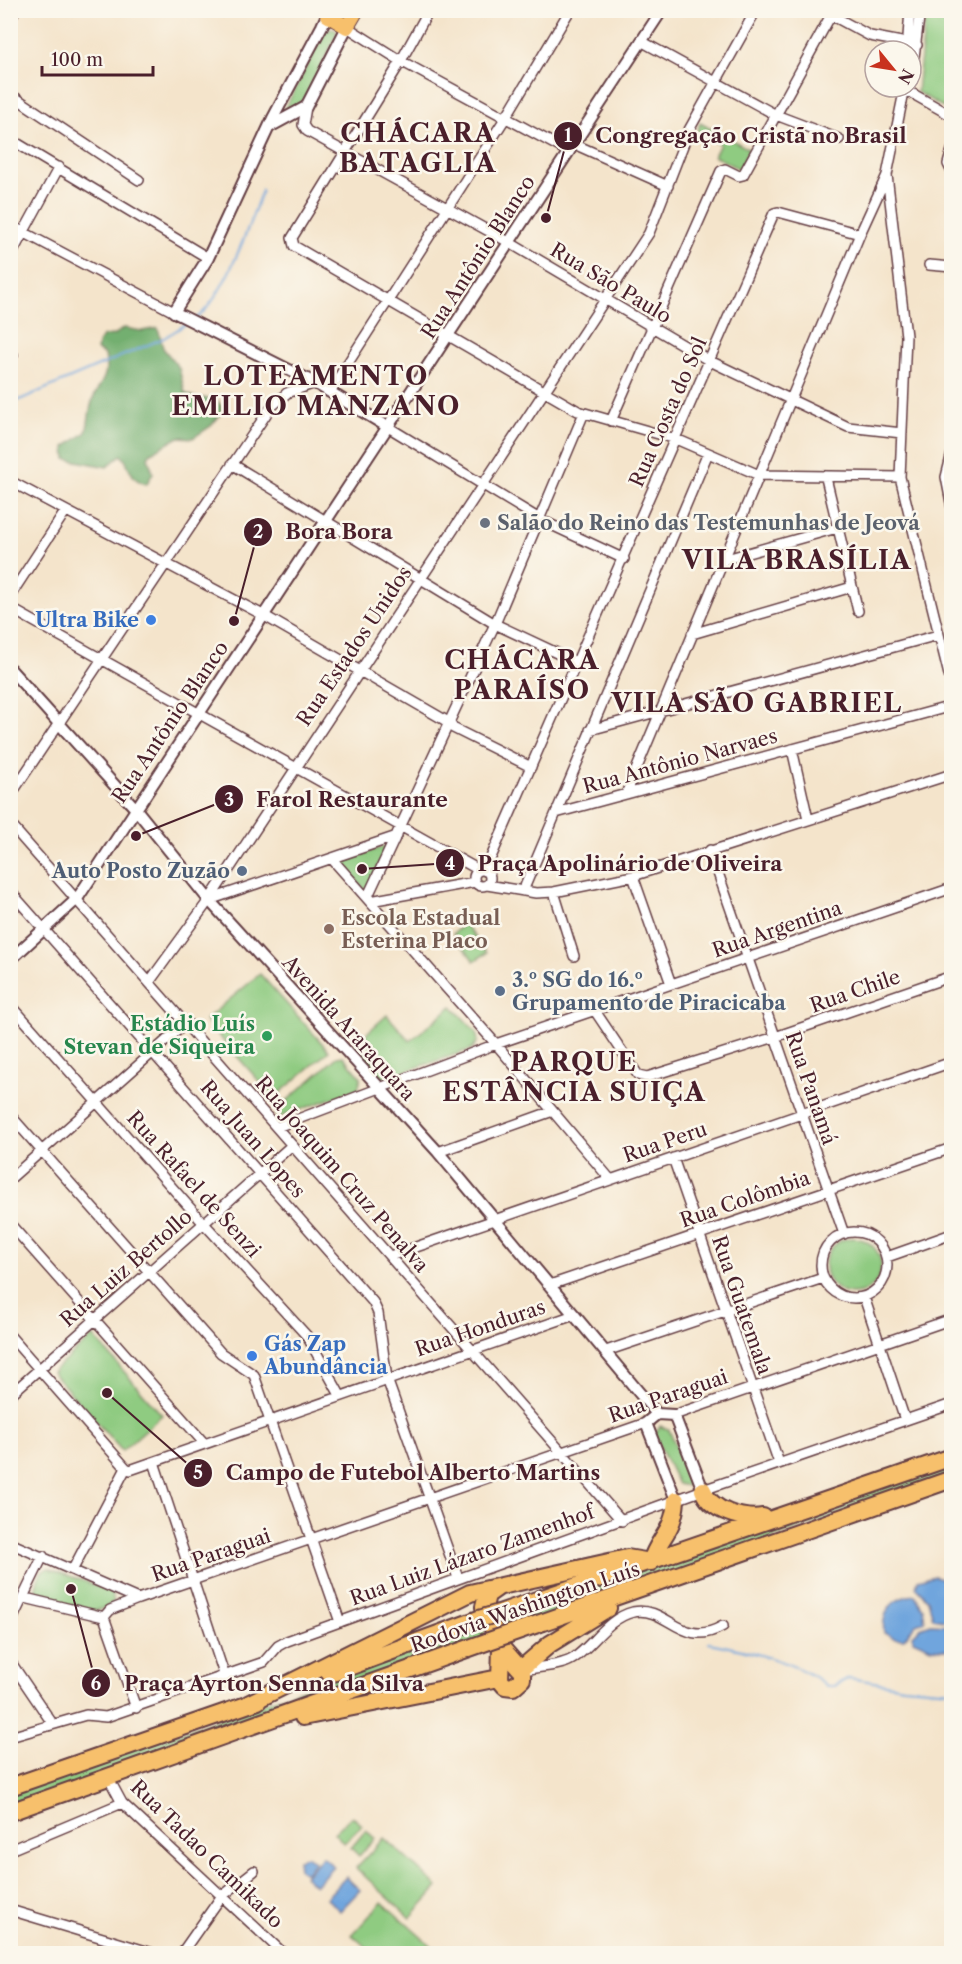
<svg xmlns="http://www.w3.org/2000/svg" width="962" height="1964" font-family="'Libre Caslon Text',serif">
	<rect width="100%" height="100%" fill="#fbf7ec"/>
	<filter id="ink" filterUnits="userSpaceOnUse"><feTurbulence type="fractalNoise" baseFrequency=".0167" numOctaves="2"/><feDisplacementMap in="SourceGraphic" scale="12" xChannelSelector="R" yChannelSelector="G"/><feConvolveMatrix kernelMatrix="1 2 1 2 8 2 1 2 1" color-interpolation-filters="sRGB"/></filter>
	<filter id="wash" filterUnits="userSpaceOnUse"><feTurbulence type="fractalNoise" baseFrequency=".008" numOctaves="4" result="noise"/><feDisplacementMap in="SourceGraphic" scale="24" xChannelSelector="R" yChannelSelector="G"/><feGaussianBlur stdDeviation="1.35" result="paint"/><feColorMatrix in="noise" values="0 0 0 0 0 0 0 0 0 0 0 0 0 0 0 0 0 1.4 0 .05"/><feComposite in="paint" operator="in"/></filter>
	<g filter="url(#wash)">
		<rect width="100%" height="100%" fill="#f4e4cb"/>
		<path fill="#8fcb81" stroke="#6c7556" stroke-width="1.5" d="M926,11H951V112L917,92Z
			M335,29L337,33L306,99L284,111L325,30Z
			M700,123L749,149L739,169L714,156L720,144L697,132Z
			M388,845L367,890L364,889L344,866V861Z
			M464,923L487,953L474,961L453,934Z
			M260,974L329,1051L274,1098L205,1020Z
			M452,1006L476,1032L478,1041L472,1049L382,1079L376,1078L349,1049L387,1015L410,1041Z
			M343,1056L361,1077L358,1089L280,1117L276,1116L282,1105L337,1057Z
			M825 1266a28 28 0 1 1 56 0a28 28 0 1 1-56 0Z
			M93,1336L162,1415L122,1451L52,1372Z
			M660,1426L669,1430L690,1478L687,1486L678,1484L654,1435Z
			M951,1460V1475L503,1633L498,1620Z
			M48,1568L111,1591L114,1601C99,1621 61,1603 41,1598C32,1590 37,1583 41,1572Z
			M482,1625L486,1639L11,1808L10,1793Z
			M352,1816L362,1825L344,1843L334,1833Z
			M366,1830L375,1839L359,1856L351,1848Z
			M384,1838L438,1887L410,1918L356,1868Z
			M382,1902L438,1952L436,1953H373L352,1935Z"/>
		<path fill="#73af6f" stroke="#5e674d" stroke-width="1.5" d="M124,328L142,331L158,328L163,348L179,368L185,393L196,398L216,399L221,406V414L211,426L193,438L179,437L151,453L148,457L153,473L147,484C128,480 132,466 121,455L107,467L66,459L65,447L86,432C89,422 89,408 93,399C101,380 109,378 105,355L97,350L99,341L104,336L114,335Z"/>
		<path fill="#70a5dd" stroke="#5d6284" stroke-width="1.5" d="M935,1576L951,1581V1621L933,1618L928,1600L916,1587L918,1580Z
			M915,1595L923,1608L925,1621L916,1624L904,1639L894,1638L884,1633C881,1611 893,1597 915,1595Z
			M931,1624L951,1625V1650L931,1648L913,1640V1635L920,1628Z
			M306,1856L315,1862L305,1873L299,1869L298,1860Z
			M323,1857L333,1866L315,1886L304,1876Z
			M346,1877L360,1890L340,1911L326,1898Z"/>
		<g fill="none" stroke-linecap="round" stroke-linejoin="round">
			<path stroke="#70a5dd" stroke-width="2" d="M195,319C223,302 251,221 262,190
				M10,404L164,338L188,323
				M709,1643C741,1649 803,1663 826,1686H834L849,1678L904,1687L952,1691"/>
		</g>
	</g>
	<g filter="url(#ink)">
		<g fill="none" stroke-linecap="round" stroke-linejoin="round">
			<g stroke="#643d43" stroke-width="12">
				<path id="minor" d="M429,10L397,68L292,238L294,246L578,411L676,439L759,475L900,477
					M822,10L870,36L917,45
					M10,19L15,10
					M347,27L401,61L569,152
					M641,41L776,115L839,139
					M907,50L910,10
					M911,81L920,10
					M905,87L887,175L906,336L900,477L952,687
					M906,90L952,116
					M10,94L139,180
					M306,107L303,125L307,131L505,240L710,361L848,427L902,433
					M10,139L208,258
					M574,144L668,186
					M952,150L948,164L952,172
					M10,225L174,312
					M10,257L59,167
					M929,265L952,267
					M10,354L13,355
					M330,391L506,117L570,10
					M611,421L721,171L725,169L739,176L743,175L831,15
					M388,427L541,520L624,559
					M952,453L946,477L952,508
					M232,464L495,624L578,663
					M826,478L858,611
					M10,481L263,615L450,723L453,728L531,767
					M723,560L837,528
					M10,596L65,512
					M10,608L479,870
					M692,634L852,587
					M590,730L938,635
					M792,749L808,819
					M626,794L860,234L887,175
					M10,796L271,407L287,393L315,383
					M556,813L952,706
					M10,824L622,1521
					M710,850L844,1234
					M332,859L496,1044L610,1179
					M474 878a8 8 0 1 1 16 0a8 8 0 1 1-16 0Z
					M485,871L774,213L778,212L860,234
					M633,876L671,984
					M487,885L536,893L554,892L633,876L952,774
					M10,891L373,1302L378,1313L387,1379L458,1578
					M523,891L708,453
					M554,892L574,956
					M367,898L495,624L584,413
					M209,900L397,836
					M370,901L475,882
					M150,981L209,900L649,233L689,130L756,10
					M10,1004L199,1218L307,1336L340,1395
					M595,1011L638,1075L647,1077L775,1037L952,976
					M10,1115L221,1353L254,1375L340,1622
					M277,1127L496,1044L952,888
					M438,1152L550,1112
					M673,1158L779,1463
					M10,1179L187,1022
					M10,1224L204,1443
					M821 1265a33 33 0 1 1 66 0a33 33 0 1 1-66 0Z
					M390,1256L952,1062
					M887,1257L952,1234
					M550,1285L952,1148
					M864,1297L905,1420
					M10,1336L126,1468
					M606,1351L823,1278
					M10,1395L292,1145
					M674,1415L952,1319
					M154,1462L225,1677
					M126,1468L130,1470L574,1315
					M10,1543L138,1599
					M73,1569L126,1468
					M25,1598L104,1617L110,1610L138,1599L646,1423
					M104,1617L136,1708
					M10,1624L43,1556
					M10,1661L52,1723
					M525,1670C539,1666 561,1667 574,1658C593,1645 608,1618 633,1612C668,1605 681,1650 723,1626
					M10,1737L86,1715L106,1717L264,1662L278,1646L287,1641L703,1490L952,1404
					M108,1777L122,1803L284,1954
					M10,1850L122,1803
					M10,1910L156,1954
					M181,1954L221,1897L254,1871"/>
			</g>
			<g stroke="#643d43" stroke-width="14">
				<path id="tertiary" d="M325,10L327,15L322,26L273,118L208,258L174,312L315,383L388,427
					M271,126L306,107L347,27
					M10,669L135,808L209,900L438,1152L657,1414
					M10,960L77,899L662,10
					M676,1500L646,1423L657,1414L674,1415L703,1490"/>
			</g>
			<g stroke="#643d43" stroke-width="16">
				<path id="primary" d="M330,10L327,15L347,27L357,10"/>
			</g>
			<g stroke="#643d43" stroke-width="20">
				<path id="motorway" d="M703,1490C710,1511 743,1520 763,1517
					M497,1588L487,1595L484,1607L501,1647L522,1671V1679L513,1687L505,1686L500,1680L501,1647
					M499,1613L952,1457
					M509,1634L952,1479
					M521,1669L550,1644L608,1608
					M330,1674L479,1619
					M248,1704L470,1593L627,1558L651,1562C658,1537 674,1533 676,1500
					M303,1717L499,1678
					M10,1787L258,1701
					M10,1812L489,1641"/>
			</g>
			<use href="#minor" stroke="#fff" stroke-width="9"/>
			<use href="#tertiary" stroke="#fff" stroke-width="10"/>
			<use href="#primary" stroke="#f7c06c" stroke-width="14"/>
			<use href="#motorway" stroke="#f7c06c" stroke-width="16"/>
			<g stroke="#643d43" stroke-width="20" stroke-linecap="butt">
				<path id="motorway-bridge" d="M479,1619L499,1613
					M489,1641L509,1634"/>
			</g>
			<use href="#motorway-bridge" stroke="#f7c06c" stroke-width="16"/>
		</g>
	</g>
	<circle fill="#6b7280" stroke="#fbf7ec" stroke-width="2" cx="485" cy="523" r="6"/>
	<g fill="#3f7fe0" stroke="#fbf7ec" stroke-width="2">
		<circle cx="151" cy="620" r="6"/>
		<circle cx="252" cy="1356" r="6"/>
	</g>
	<g fill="#5c6f8a" stroke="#fbf7ec" stroke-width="2">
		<circle cx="242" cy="871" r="6"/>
		<circle cx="500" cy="991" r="6"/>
	</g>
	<circle fill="#8d6e63" stroke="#fbf7ec" stroke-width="2" cx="329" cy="929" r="6"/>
	<circle fill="#2e9e5b" stroke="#fbf7ec" stroke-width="2" cx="267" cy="1036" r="6"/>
	<g text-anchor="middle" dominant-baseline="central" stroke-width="5" stroke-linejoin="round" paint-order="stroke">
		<g font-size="20" fill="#4a1f2b" stroke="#fbf7ec">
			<text transform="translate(478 257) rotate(-57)">Rua Antônio Blanco</text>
			<text transform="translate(611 283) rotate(31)">Rua São Paulo</text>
			<text transform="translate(668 412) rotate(-66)">Rua Costa do Sol</text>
			<text transform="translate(354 646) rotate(-56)">Rua Estados Unidos</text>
			<text transform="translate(170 722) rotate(-56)">Rua Antônio Blanco</text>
			<text transform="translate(680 761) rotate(-15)">Rua Antônio Narvaes</text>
			<text transform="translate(777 929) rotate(-19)">Rua Argentina</text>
			<text transform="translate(855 991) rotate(-19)">Rua Chile</text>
			<text transform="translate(349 1028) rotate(48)">Avenida Araraquara</text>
			<text transform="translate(811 1088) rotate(71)">Rua Panamá</text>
			<text transform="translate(253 1139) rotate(49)">Rua Juan Lopes</text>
			<text transform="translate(665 1142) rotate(-19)">Rua Peru</text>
			<text transform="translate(342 1174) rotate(49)">Rua Joaquim Cruz Penalva</text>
			<text transform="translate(194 1184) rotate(48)">Rua Rafael de Senzi</text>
			<text transform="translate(745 1199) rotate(-19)">Rua Colômbia</text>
			<text transform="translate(126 1268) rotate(-41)">Rua Luiz Bertollo</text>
			<text transform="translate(742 1305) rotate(71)">Rua Guatemala</text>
			<text transform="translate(480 1328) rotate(-19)">Rua Honduras</text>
			<text transform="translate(668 1396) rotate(-19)">Rua Paraguai</text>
			<text transform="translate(211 1555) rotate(-19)">Rua Paraguai</text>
			<text transform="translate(472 1555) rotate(-20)">Rua Luiz Lázaro Zamenhof</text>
			<text transform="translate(525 1607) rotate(-19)">Rodovia Washington Luís</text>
			<text transform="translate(207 1854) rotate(44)">Rua Tadao Camikado</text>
		</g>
		<g font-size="20" font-weight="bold" fill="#5b616d" stroke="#fbf7ec" text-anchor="start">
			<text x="497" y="523">Salão do Reino das Testemunhas de Jeová</text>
		</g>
		<g font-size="20" font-weight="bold" fill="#366cbe" stroke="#fbf7ec" text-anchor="end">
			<text x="139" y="620">Ultra Bike</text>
			<text x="264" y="1344" text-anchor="start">Gás Zap<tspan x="264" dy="23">Abundância</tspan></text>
		</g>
		<g font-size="20" font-weight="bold" fill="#4e5e75" stroke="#fbf7ec" text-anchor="end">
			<text x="230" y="871">Auto Posto Zuzão</text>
			<text x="512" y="980" text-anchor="start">3.º SG do 16.º<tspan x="512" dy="23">Grupamento de Piracicaba</tspan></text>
		</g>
		<g font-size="20" font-weight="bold" fill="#785e54" stroke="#fbf7ec" text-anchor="start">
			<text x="341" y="918">Escola Estadual<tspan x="341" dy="23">Esterina Placo</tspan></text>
		</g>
		<g font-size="20" font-weight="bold" fill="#27864d" stroke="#fbf7ec" text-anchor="end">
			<text x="255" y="1024">Estádio Luís<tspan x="255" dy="23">Stevan de Siqueira</tspan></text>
		</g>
		<g font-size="26" font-weight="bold" letter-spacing="1.5" fill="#4a1f2b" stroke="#fbf7ec">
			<text x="418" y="133">CHÁCARA<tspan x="418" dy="30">BATAGLIA</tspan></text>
			<text x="316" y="376">LOTEAMENTO<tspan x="316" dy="30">EMILIO MANZANO</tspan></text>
			<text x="797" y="560">VILA BRASÍLIA</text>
			<text x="522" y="660">CHÁCARA<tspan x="522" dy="30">PARAÍSO</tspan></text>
			<text x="757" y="703">VILA SÃO GABRIEL</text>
			<text x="574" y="1062">PARQUE<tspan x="574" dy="30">ESTÂNCIA SUIÇA</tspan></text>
		</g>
	</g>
	<path fill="none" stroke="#4a1f2b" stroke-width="2" d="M546 218L568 136M234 621L258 532M136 836L229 799M362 869L450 863M107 1393L198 1473M71 1589L96 1683"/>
	<g fill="#4a1f2b" stroke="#fbf7ec" stroke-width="2">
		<circle cx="546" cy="218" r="6"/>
		<circle cx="234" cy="621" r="6"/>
		<circle cx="136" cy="836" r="6"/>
		<circle cx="362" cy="869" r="6"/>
		<circle cx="107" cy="1393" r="6"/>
		<circle cx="71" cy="1589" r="6"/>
		<circle cx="568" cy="136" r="15"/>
		<circle cx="258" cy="532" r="15"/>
		<circle cx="229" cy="799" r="15"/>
		<circle cx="450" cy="863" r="15"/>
		<circle cx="198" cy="1473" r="15"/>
		<circle cx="96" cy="1683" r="15"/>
	</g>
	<g font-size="18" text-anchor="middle" font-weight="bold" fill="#fff">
		<text x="568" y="142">1</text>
		<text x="258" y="538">2</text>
		<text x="229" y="806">3</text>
		<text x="450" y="870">4</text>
		<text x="198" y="1479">5</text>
		<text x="96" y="1690">6</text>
	</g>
	<g font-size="21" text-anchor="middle" font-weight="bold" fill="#4a1f2b" stroke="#fbf7ec" stroke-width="5" stroke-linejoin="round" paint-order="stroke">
		<text x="751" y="143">Congregação Cristã no Brasil</text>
		<text x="339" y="539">Bora Bora</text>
		<text x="352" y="807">Farol Restaurante</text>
		<text x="630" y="871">Praça Apolinário de Oliveira</text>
		<text x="413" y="1480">Campo de Futebol Alberto Martins</text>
		<text x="274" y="1691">Praça Ayrton Senna da Silva</text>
	</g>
	<rect width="962" height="1964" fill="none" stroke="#fbf7ec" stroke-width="36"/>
	<g transform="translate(893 69) rotate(120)"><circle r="28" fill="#fbf7ec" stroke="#b4a19f" stroke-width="1.5"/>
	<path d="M0-4.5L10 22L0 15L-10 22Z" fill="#c8321e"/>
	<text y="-9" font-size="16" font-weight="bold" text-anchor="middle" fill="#4a1f2b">N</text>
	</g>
	<path d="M42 66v9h111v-9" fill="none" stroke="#4a1f2b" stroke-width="3"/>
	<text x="51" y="66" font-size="18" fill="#4a1f2b" stroke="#fbf7ec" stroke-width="4.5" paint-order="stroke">100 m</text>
</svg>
